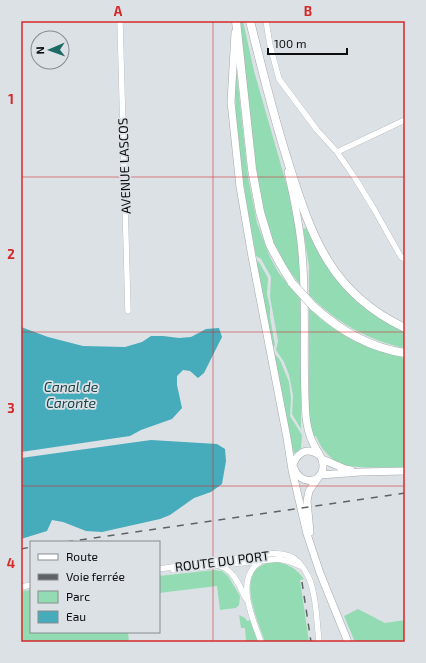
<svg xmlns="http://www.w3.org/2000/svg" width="426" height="663" font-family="'Exo 2',sans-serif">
	<rect width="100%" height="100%" fill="#dce1e6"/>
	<path fill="#93dcb3" d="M239,21H243L254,71L291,200L299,246L301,286L284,264L272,241L265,220L255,164Z
		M236,75L237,76L248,177L257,223L270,257L278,272L301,300V429L292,414L293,395L289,375L284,362L276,350L278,341L270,297L271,277L261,259L256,256C249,218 242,179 238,140C236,118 234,97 236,75Z
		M306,228L316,248L336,278L405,331V348C367,340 336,322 309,295V266L303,229Z
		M256,260L259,262L268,278L267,294L270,307V317L275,345L273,348Z
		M309,308C337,336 367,349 405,358V467C381,467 356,470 333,462L334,460C325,453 320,446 316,436L313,437L309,420Z
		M274,353L280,360L289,382L291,398L290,416L302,435L301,448L295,454L293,451Z
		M274,562C287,563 296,568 304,579L300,580L309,642H265C257,618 232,566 274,562Z
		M214,570L222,571L228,576L240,596L239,605L236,608L220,610L217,586L159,593V576Z
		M31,590V632H128L129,642H21V591Z
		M358,609L385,623L405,620V642H355L344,616Z
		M239,615L245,618L247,621L250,620L258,642H246L245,628H241Z"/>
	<path fill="#46acbb" d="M21,327L48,337L83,346L125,347L142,342L151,336H163L179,338L191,337L206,329L219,328L222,337L204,373L198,378L190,371L183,370L177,376V385L182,408L172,419L141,430L130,436L21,452Z
		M151,440L217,444L225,449L226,461L222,484L211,492L194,498L170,515L160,519L102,532L86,531L63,522L52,520L47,531L21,539V458Z"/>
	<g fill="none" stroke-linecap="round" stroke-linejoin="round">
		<g stroke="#a4a8ad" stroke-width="6">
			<path id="minor" d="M120,21L128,311
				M266,21L270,45L279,79L317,130L337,152L355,178L374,209L401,257L405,259
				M337,152L405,120
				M260,562C234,579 253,619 261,642
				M220,566C235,571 239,586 246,599
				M159,569C188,564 217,560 247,557C261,555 276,551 290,556C298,559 304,568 308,576C316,592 317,623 319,642
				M173,570L279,559L291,562L300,566
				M21,587L31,585"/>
		</g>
		<g stroke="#a4a8ad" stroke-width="8">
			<path id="tertiary" d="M235,33L231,102L240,187L252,257L287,438L292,470L307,534L320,573L348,642
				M288,172C294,199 300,225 302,253C307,307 302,362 306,417C307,426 309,435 313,443C316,450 323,457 323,465C324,484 300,486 294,468
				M322,459L345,469L351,470
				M292,469C295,454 306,445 320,456
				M320,475L361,472L405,471
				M310,532L307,501L309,491L318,478"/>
		</g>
		<g stroke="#a4a8ad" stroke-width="9">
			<path id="secondary" d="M236,21L252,169L260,212L270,245L281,265L292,283
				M250,21C262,70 274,118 289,165C312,238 331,293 405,328
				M313,306C338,329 370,348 405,353"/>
		</g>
		<use href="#minor" stroke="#fff" stroke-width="5.5"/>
		<use href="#tertiary" stroke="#fff" stroke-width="7"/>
		<use href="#secondary" stroke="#fff" stroke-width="8"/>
		<path stroke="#606366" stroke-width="1.5" stroke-dasharray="7 7" stroke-linecap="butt" d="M66,542L405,493
			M21,549L31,547
			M302,582L311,642"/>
		<g stroke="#a4a8ad" stroke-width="9" stroke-linecap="butt">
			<path id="secondary-bridge" d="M292,283L313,306"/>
		</g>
		<use href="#secondary-bridge" stroke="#fff" stroke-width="8"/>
	</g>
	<path fill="none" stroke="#d62828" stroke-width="1" stroke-opacity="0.55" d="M213,21V642M21,177H405M21,332H405M21,486H405"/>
	<g text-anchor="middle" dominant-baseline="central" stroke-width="3.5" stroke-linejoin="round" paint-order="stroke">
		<g font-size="13" fill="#0b0d0e" stroke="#dce1e6">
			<text transform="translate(124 166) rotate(-92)">AVENUE LASCOS</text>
			<text transform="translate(222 561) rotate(-7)">ROUTE DU PORT</text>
		</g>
		<g font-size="14" font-style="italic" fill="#17454b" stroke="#dce1e6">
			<text x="71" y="386">Canal de<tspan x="71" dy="16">Caronte</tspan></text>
		</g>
	</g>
	<rect width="426" height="663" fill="none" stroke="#dce1e6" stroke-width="44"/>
	<rect x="30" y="541" width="130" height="92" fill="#dce1e6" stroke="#888c90"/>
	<rect x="38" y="554" width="20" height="6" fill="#ffffff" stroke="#888c90"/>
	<text x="66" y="561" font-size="12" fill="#0b0d0e">Route</text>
	<rect x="38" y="574" width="20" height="6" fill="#606366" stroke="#888c90"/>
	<text x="66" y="581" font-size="12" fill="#0b0d0e">Voie ferrée</text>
	<rect x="38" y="591" width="20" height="12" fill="#93dcb3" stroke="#888c90"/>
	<text x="66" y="601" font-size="12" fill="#0b0d0e">Parc</text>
	<rect x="38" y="611" width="20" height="12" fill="#46acbb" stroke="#888c90"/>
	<text x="66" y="621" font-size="12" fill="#0b0d0e">Eau</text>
	<g transform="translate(50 50) rotate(268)"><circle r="19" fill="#dce1e6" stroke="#888c90"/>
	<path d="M0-3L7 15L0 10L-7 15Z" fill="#1e6a66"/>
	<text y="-6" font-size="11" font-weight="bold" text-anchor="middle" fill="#0b0d0e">N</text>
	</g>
	<path d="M268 48v6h79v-6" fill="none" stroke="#0b0d0e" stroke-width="2"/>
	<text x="274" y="48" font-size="12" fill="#0b0d0e" stroke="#dce1e6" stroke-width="3" paint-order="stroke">100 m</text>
	<rect x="22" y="22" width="382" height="619" fill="none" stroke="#d62828" stroke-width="1.5"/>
	<g font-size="13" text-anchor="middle" font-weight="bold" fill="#d62828">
		<text x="118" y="16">A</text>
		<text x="308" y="16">B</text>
		<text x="11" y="104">1</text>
		<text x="11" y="259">2</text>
		<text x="11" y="413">3</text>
		<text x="11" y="568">4</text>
	</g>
</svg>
